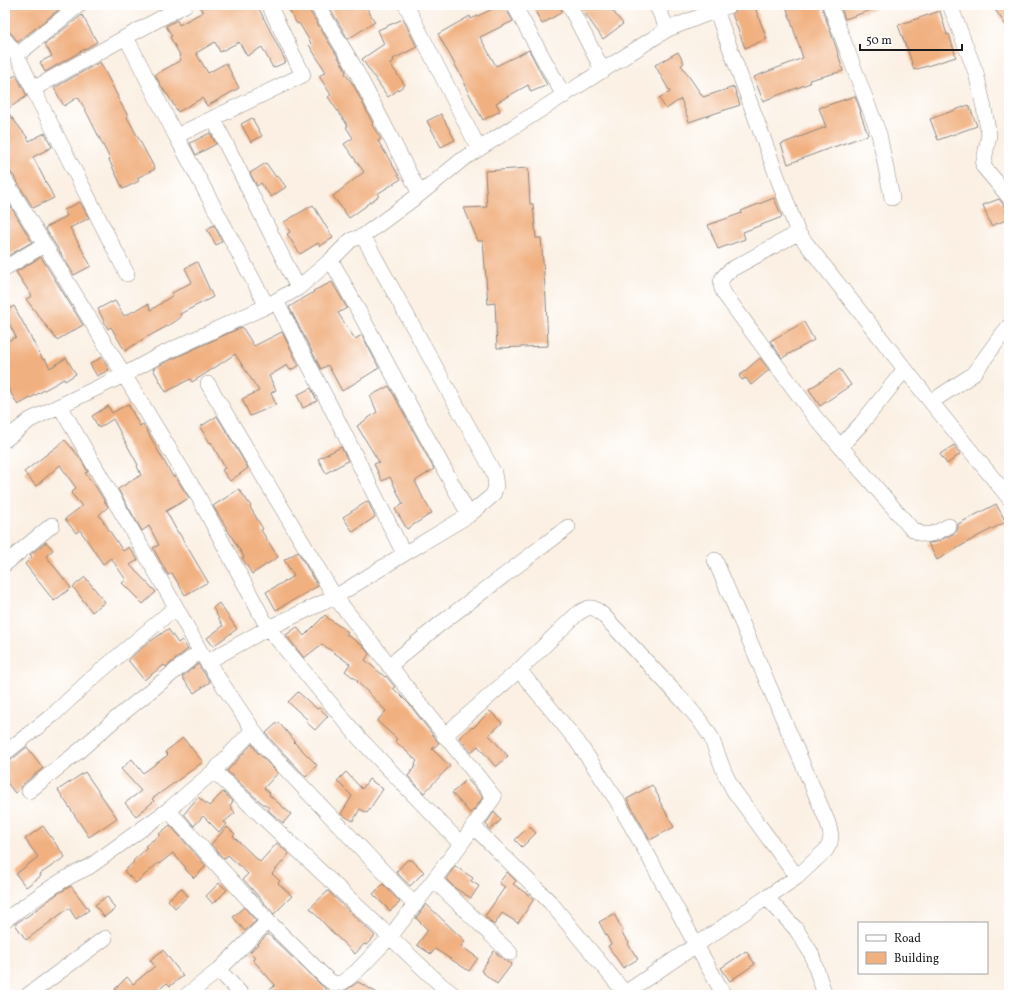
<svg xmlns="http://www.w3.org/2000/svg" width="1014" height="1000" font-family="Vollkorn,serif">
	<rect width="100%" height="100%" fill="#fff"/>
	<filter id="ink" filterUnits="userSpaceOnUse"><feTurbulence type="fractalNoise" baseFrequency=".025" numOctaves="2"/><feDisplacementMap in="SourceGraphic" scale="8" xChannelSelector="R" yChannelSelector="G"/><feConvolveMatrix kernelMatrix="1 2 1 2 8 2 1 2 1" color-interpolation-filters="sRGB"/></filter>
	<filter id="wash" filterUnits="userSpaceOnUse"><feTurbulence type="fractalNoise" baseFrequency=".012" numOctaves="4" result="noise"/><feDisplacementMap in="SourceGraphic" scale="16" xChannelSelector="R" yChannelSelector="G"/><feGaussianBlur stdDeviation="0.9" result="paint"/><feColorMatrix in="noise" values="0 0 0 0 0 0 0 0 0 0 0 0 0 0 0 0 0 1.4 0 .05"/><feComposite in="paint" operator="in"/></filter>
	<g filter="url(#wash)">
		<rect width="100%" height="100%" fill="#fbf0e3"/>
		<g id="blocks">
			<path fill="#f1b080" d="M5,5H59L61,8L18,42L12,34L9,32L5,31Z
				M199,5H257L286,62L273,68L262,47L247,56L239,42L220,52L215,42L196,53L208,73L226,63L239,88L207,106L202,98L178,112L167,94H166L155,75L181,60L179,56L180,55L170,37L172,36L166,26L177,20L179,25L203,12Z
				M286,5H308L309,10L344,67L346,72L345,73L354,86L373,124L372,125L381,139L378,141L401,179L377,194L379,196L366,205V206L349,218L333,196L364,172L344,144L353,138L346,127L348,126L328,97L331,95L319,76L326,72L309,45L311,43L299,23L297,24Z
				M328,5H365L375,22L348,39Z
				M501,5H505L506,9L513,21L480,37L496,66L529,50L547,85L531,92L528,85L496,103L500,111L483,120L463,82L464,81L438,34L470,16L471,19Z
				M532,5H560L562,12L542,24Z
				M579,5H608L623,24L603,39Z
				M739,5H754L767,39L745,48L732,14L737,10Z
				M800,5H821L822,8L837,50L843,71L809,80L810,83L763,101L754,77L803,58L787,9Z
				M840,5H880V7L845,19Z
				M992,5H1009V30Z
				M940,11L947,35L949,34L956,57L914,70L907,47H906L898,25Z
				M82,15L97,42L45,72L40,62L52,56L45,44Z
				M403,19L417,47L393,59L394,61L390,64L405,85L388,97L362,59L384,44L378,30Z
				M678,52L684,63L681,65L703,97L734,87L740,105L689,122L681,99L666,109L659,98L670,92L655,65Z
				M100,62L118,97H117L128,116L127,117L155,169L137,178L139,181L123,189L109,160L110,159L87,113L78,97L64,106L54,88Z
				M16,75L27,96L6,110L27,137L29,141L45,133L52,147L33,157L54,198L33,208L13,175L10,172L5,171V81Z
				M855,96L861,112H860L868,135L825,150L788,164L781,144L826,127L819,108Z
				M969,105L977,126L938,140L930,119Z
				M441,114L455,140L441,147L427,121Z
				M252,118L262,136L251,142L241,124Z
				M210,133L216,144L196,155L190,143Z
				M266,163L276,177L278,176L286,187L271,197L261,183L257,186L250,173Z
				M528,168L530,204H533L536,238H541L546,299L548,346L497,348L495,303L488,304L483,241H478L464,208L487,207L485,171Z
				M5,197L32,242L6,257L5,254Z
				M774,198L782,217L743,232L745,239L718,249L708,225L742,213L741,211Z
				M999,199L1003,204L1009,219L991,226L983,205Z
				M80,202L89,218L70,228L91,266L74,275L45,228L67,216L64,210Z
				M313,205L333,238L320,246L318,243L300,254L287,234L290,232L284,222Z
				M214,225L222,241L216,245L207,229Z
				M41,257L83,325L57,340L26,299L32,296L16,272Z
				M197,262L213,297L180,314L181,317L173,323L138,342L125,351L111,327L108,329L98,309L111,302V303L115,301L124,316L148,304L151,310L173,295L172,293L192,282L185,268Z
				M332,282L347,308L338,313L355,339L362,335L379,368L342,391L328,365L321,369L289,307L314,292L313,291Z
				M14,306L43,360L45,359L50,368L66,358L76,374L65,381L64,379L18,405L5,383V342L16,337L5,316V311Z
				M804,322L814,340L782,358L770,341Z
				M242,327L254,346L282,332L299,366L290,370L287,365L269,376L276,390L271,393L276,405L250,416L242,399L259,391L235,354L202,376L192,382L190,379L166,392L153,369L164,363Z
				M102,357L109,370L97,376L90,364Z
				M760,358L769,370L751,385L746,378L742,380L739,376Z
				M840,369L851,385L820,406L809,389Z
				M389,386L434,469L415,481L424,500L432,513L407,529L395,509L403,504L390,477L382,481L374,464L379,462L357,426L377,412L370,396Z
				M311,388L317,401L303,408L297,395Z
				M128,404L140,426L143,424L173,477L175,476L189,498L166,511L178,533H179L208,582L185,595L172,573L168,575L153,548L159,545L149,526L142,531L118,489L141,475L137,466L138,465L113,419L99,428L92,416L108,406L112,413Z
				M217,416L248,468L230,481L222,470L225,468L211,442L210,443L200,427Z
				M65,440L80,458L88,472L85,473L96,487L108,507L99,515L123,551L129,547L138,560L130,565L156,592L143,604L122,583L126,580L111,558L103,564L80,530L76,533L65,519L82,506L71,493L76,488L60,465L36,486L24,472Z
				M954,445L960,454L947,464L940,454Z
				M341,447L348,461L326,473L318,459Z
				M239,489L251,506L250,507L263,529L261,530L278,557L252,574L242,558L244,557L213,506Z
				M368,501L375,517L353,532L343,517Z
				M996,504L1006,522L978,536L937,560L928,543L937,542L953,534L957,531L958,527V524Z
				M46,542L53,550L46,556L71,588L54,601L25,564L32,557L30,555Z
				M298,552L318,586L276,610L266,592L294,576L284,560Z
				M85,577L105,602L92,612L73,587Z
				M219,603L237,629L213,646L207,638L223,626L213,608Z
				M325,615L329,619L348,632L346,634L363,646L369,654L365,660L385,677L386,676L395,687L393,688L410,705L439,743L432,749L450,766L424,793L408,776L416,765L415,764L417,761L395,741L397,739L377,721L386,711L369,693L357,682L358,681L345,671L350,664L322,644L304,658L286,635L297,627L304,636Z
				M168,629L178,643L182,640L188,649L166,667L164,665L144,680L128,660L148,643Z
				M198,664L210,682L194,693L182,677Z
				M298,692L317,709L319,708L328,716L315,730L306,722L308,720L288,702Z
				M490,711L502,723L489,735L508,756L496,767L478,746L471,752L459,738L472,727L473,728Z
				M278,722L295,741L294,742L317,765L306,777L271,740L266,733Z
				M183,738L203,762L152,799L154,801L136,816L125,803L141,791L121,769L132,759L143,773L168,755L165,752Z
				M252,744L257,752L278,773L264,788L270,793L269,795L291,814L283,823L268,810L269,808L257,799L227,771Z
				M27,747L43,768L23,784L20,789L15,793L5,780V762L11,760Z
				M85,772L117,818L89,837L58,790Z
				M346,772L362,789L369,779L383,789L367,813L360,809L353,821L341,814L352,796L337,781Z
				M467,779L483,797L474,810L470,813L452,793Z
				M652,785L660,799L659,800L674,827L650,840L627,799Z
				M223,792L233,801L230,806L235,813L224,822L227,824L219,832L203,816L194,826L184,814L198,797L209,806Z
				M494,812L501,820L490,830L486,824Z
				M170,825L206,866L194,878L185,869L186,868L173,853L159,864L158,863L136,883L124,871L134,862L133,861L147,848L145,846L160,835L159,834Z
				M43,826L65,857L40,874L41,876L26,887L16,874L38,857L25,839Z
				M529,826L536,833L522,847L515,840Z
				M227,827L235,834L233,836L260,862L277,843L289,854L272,874L280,881L278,883L292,896L274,914L243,879L248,874L228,855L224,859L211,844Z
				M407,860H412L424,872L410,886L396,872Z
				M455,866L473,878L471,881L479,886L471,898L455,888L446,879Z
				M507,872L516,881L513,884L534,899L518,923L502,913L494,925L485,916L505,887L499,883Z
				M219,883L227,890L213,904L206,896Z
				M383,884L400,902L390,911L373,894Z
				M71,886L89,910L76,919L69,908L26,940L15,924L24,918V919L57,894Z
				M181,888L188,896L175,908L168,900Z
				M328,891L375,936L366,945L364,944L355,954L333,933L310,908Z
				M107,896L115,909L104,917L95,905Z
				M426,904L465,941L461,946L478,958L469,971L435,949L431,954L417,945L428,930L416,918Z
				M244,907L256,921L245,931L233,917Z
				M614,914L623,931L621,932L629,943L628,944L638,959L623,968L608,946L611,944L599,922Z
				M268,934L320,984L326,989L319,995H264L275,985L253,960L255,957L250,952Z
				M163,950L183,976L170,986L167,983L152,995H120L115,989L127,977L133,984L155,966L150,960Z
				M494,951L504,960L512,964L497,984L481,971Z
				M746,951L755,964L730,981L721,968Z
				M358,982L381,995H351L345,991Z"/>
		</g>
	</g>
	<g filter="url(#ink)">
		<use href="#blocks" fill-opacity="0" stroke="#8c8680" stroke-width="1"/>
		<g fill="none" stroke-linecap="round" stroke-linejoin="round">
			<g stroke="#8c8680" stroke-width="16">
				<path id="minor" d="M185,5L126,37L176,136L267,306
					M317,5L352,63L420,194
					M406,5L479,149
					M514,5L564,96
					M569,5L603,71
					M656,5L668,29
					M830,5L879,134L892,198
					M950,5L976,73L984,108L989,135L983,166L1009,197
					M716,10L798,233L931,402L1009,498
					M5,40L17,55L79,5
					M17,55L33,89L127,274
					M33,89L126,37
					M213,118L298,288
					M176,136L303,75L269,5
					M5,180L198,496L268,628L335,597L404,554L469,515L493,495L496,486L494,473L363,236
					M798,233L732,269C720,278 718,283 725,295L814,416L910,527C926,540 933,534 949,526
					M331,260L469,515
					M5,268L44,245
					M276,301L340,425L404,554
					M931,402L972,375L980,365L998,340L1009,326
					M60,406L176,607L200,651L264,746L415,905
					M5,440L30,420L124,375L160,355L267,306L298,288L331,260L351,240L363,236L420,194L463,159L668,29L730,5
					M841,446L861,424L905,369
					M5,564L52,525
					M207,662L268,628L360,739L461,844L494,797L335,597L208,384
					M389,666L440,624L568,527
					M519,670L577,741L616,799L643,846L696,945L724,995
					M444,736L519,670L577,614C589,606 592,605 603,615L686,704L701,722L711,737L725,774L734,791L797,877
					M5,753L54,714L90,680L176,607
					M214,771L441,985L454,995
					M29,791L79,751L113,721L200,651
					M168,810L268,921L326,978L333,983L337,984L343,982L356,972L390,937L461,844
					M473,826L550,902L625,993L623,995
					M434,880L510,953
					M767,898L796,929L811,953L825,995
					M5,920C32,901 58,880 89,867L168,810L214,771L253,730
					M219,970L242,995
					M625,993L797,877L826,850L830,843L831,835L828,823L715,560
					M28,995L105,938
					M187,995L219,970L268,921"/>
			</g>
			<use href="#minor" stroke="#fff" stroke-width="15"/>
		</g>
	</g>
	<rect width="1014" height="1000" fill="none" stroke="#fff" stroke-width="20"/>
	<rect x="858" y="922" width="130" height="52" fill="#ffffff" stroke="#a4a4a4"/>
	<rect x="866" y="935" width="20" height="6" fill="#ffffff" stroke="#a4a4a4"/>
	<text x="894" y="942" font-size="12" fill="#1c1c1c">Road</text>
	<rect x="866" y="952" width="20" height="12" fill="#f1b080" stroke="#a4a4a4"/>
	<text x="894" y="962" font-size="12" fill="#1c1c1c">Building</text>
	<path d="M860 44v6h102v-6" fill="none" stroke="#1c1c1c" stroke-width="2"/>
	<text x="866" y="44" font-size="12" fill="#1c1c1c" stroke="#ffffff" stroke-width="3" paint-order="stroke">50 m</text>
</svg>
